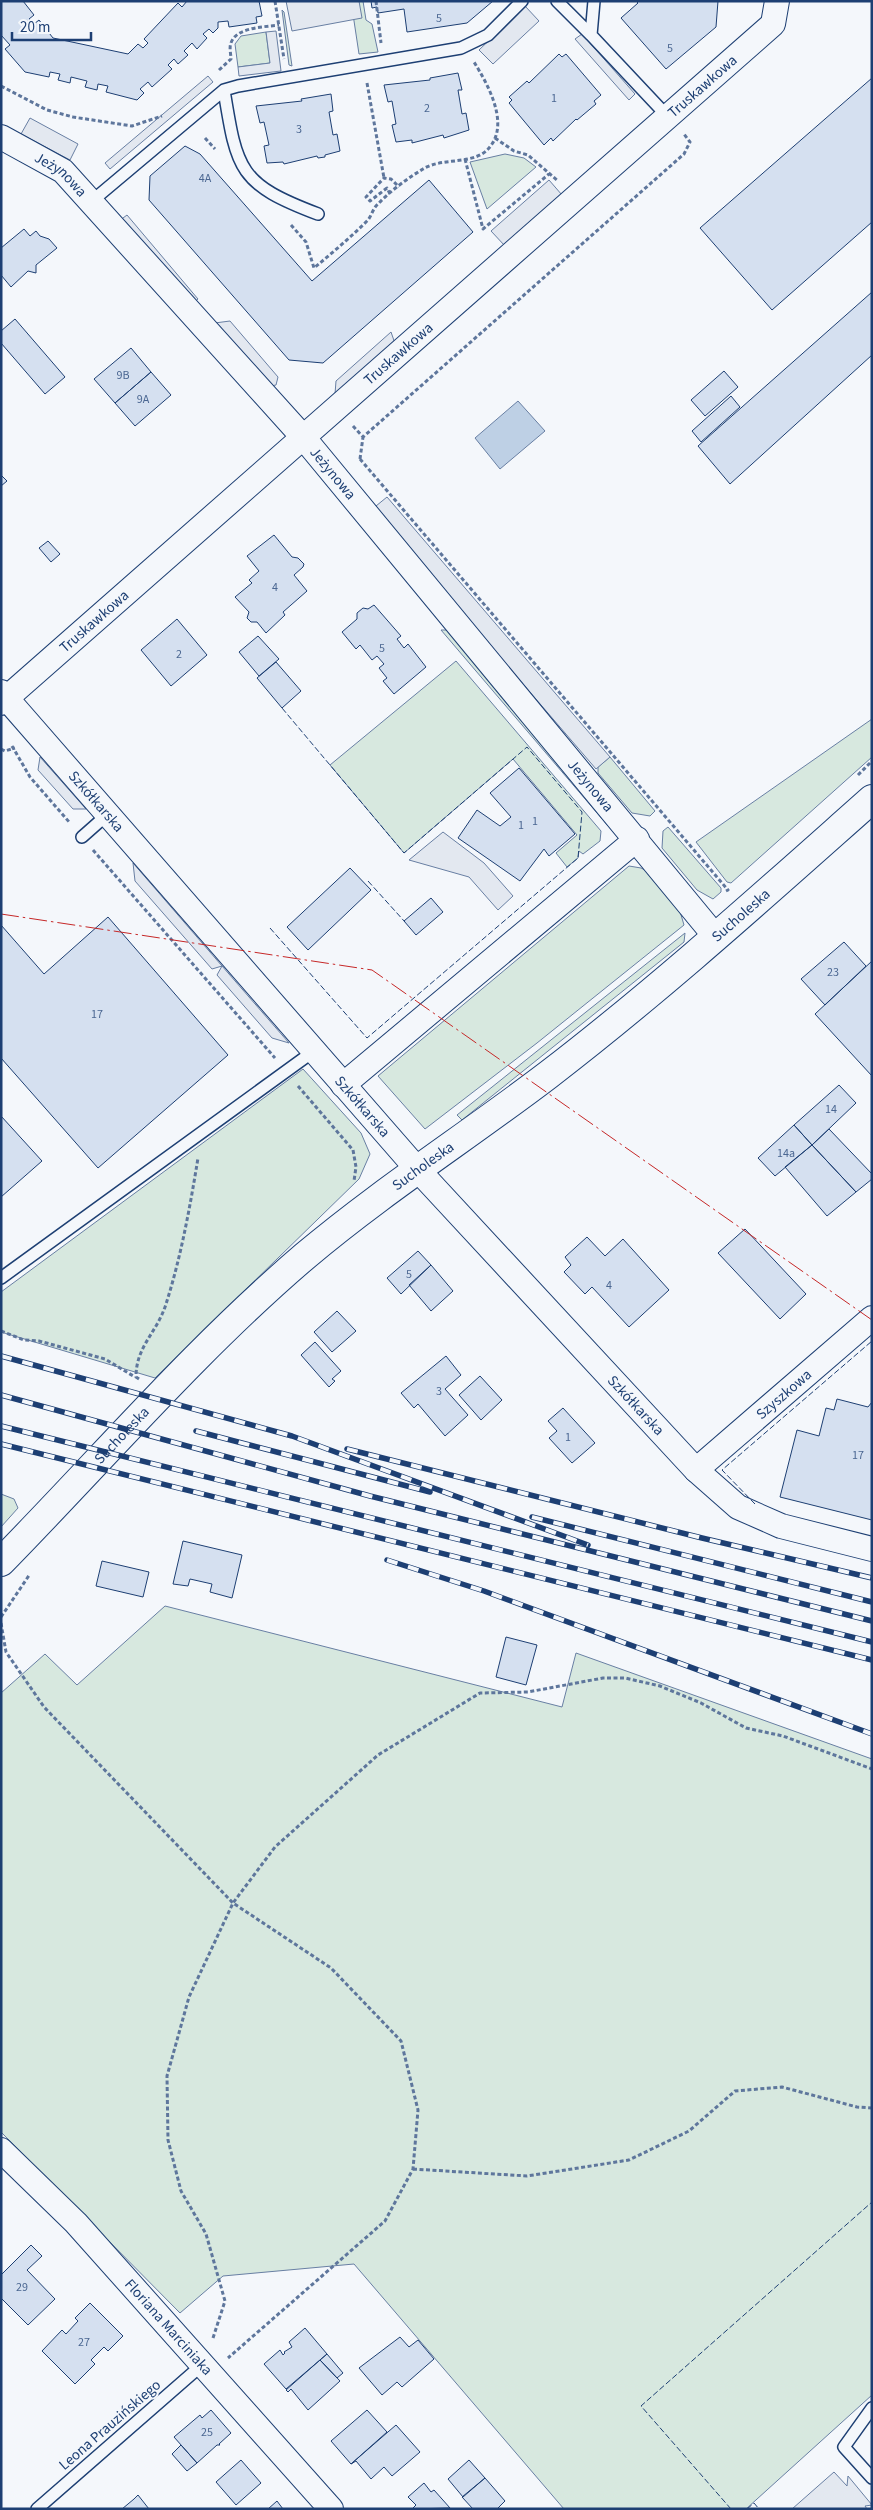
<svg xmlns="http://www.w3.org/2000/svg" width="873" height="2510" font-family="'Source Sans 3',sans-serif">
	<rect width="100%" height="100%" fill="#f4f7fb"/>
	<path fill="#d7e8df" stroke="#687fa3" d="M351,1H363L366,20L372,24L378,52L359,54Z
		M282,10L284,12L292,66L289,65Z
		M266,32L270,63L238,67L235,44L241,36Z
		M505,154L524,158L536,167L487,209L470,162Z
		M441,630H450L607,818L609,827Z
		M456,661L601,831L600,841L583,854L579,851L578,858L567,867L556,853L577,835L513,759L404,853L330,765Z
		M872,719V757L731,883L727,882L696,842Z
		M610,757L655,811L650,816L632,813L598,773V767Z
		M668,827L721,888V892L713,899L697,890L662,848L663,831Z
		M629,866L641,868L647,871L679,908L684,925L537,1043L425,1129L378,1076Z
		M685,933L684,942L462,1120L457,1115Z
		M303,1069L361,1133L370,1154L359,1179L155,1378L1,1332V1292Z
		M1,1494L14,1499L18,1508L1,1527Z
		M165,1606L562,1707L576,1653L872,1759V2395L746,2509H564L354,2264L223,2276L180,2313L1,2132V1693L45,1654L77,1685Z"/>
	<path fill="#e3e8f0" stroke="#687fa3" d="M286,1H359L362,18L292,31Z
		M525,6L539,21L493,64L479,50Z
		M276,31L281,71L239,76L238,67L270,63L266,32Z
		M582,34L635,94L629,100L575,39Z
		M208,76L213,82L110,169L105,163Z
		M30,118L78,144L70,160L21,134Z
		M549,180L562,195L505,246L491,231Z
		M127,215L198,299L191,305L119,221Z
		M230,321L278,377L276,385L261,388L207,324Z
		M391,332L398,352L335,394L336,381Z
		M387,497L610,757L596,769L370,506H376Z
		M40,757L86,809H73L38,770Z
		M443,832L484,863L513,896L498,910L469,877L409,860Z
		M133,863L222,966L212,969L135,881Z
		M222,966L289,1043L272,1038L217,975Z
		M834,2472L847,2486L848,2476L872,2505L865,2506L867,2509H792Z"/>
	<path fill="#bed0e5" stroke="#687fa3" d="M518,401L545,431L500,469L475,438Z"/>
	<path fill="#d5e0f0" stroke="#1d3f73" d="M1,1H23L34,15L29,19L34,24L39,20L53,38L128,54L138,44L143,48L148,43L144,39L178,3L182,7L187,1H259L262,16L256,17L257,23L229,27L228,21L218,22V28L213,33L209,29L203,34L207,38L197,49L192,43L184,51L188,55L178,64L174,59L168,65L172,69L152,87L148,82L140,89L144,93L137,100L106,92L108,86L98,84L97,90L85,87L87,81L71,77L70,83L58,80L60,74L50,72L49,77L25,72L5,49L10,45L1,35Z
		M371,1H493L467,23L407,32L404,9L378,13L377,7L372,8Z
		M636,1H718L716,27L666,69L621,18L638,3Z
		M559,54L562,57L566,54L601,95L594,101L596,104L577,120L576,119L553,141L551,138L544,145L509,103L512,100L509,97L527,81L529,83Z
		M458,73L462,90H458L462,114L466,113L469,130L444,138L443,135L412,143V140L396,142L392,125L396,124L392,101L388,102L384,85L430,80V78Z
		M872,78V222L772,310L700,228Z
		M331,94L333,111L329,112L333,135L337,134L340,151L325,155V157L318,158L317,156L284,164L283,162L267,163L264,146L269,145L264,122L260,123L256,106L302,101L301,99Z
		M185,146L200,154L312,281L429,180L473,232L323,363L289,360L149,200L150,176Z
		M24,229L30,236L36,231L40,236L49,239L57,248L36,265V273L28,271L11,287L1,275V248Z
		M872,292V355L730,484L698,446Z
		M15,319L65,377L45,394L1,343V331Z
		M131,348L151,372L115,403L94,379Z
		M724,371L738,387L705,416L691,400Z
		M151,372L171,395L135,426L115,403Z
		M731,396L740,407L701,442L692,431Z
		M1,475L7,481L1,486Z
		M274,535L292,557L298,558L304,564L303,567L294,575L307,591L283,612L285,615L266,633L257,622H251L247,618L249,612L235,597L252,583L249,580L259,571L247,556Z
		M48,541L60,554L51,562L39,548Z
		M374,605L401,636L397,639L404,648L408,644L426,667L394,694L383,681L387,678L379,668L384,664L377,656L372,660L360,645L356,649L342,632L357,619V613L363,608L368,609Z
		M177,619L207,655L171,686L141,650Z
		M258,636L279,659L259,676L239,652Z
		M276,662L301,691L282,708L257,678Z
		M519,768L575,834L549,856L544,849L520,881L458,838L477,810L500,826L511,817L490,793Z
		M350,868L371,890L308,950L287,927Z
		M431,898L443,912L416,935L404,921Z
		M108,917L228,1055L98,1168L1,1058V925L44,974Z
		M844,942L866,966L825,1005L801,979Z
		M872,961V1076L815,1014Z
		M839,1085L856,1103L812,1145L794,1125Z
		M1,1116L42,1161L1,1197Z
		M794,1125L812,1145L775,1176L758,1158Z
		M829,1129L872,1174V1179L856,1192L812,1145Z
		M812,1145L856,1192L827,1216L785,1167Z
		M745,1229L806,1294L780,1319L718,1253Z
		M587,1237L605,1256L623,1239L669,1290L629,1327L592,1287L585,1294L564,1272L571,1265L565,1257Z
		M418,1251L431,1265L401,1294L387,1278Z
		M431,1265L453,1291L431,1311L409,1285Z
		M337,1311L356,1331L332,1352L314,1332Z
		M315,1342L341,1371L332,1379L335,1381L329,1387L301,1355Z
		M446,1356L461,1375L445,1389L468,1415L445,1436L418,1404L414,1408L401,1393Z
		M480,1376L502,1400L481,1420L459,1395Z
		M837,1399L868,1407L872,1402V1520L780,1497L797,1430L819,1436L826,1408L834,1410Z
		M563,1408L595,1443L572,1463L549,1438L557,1431L548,1421Z
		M183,1541L242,1555L232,1598L210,1592L212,1584L190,1579L188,1586L173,1584Z
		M102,1561L149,1572L143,1597L96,1586Z
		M506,1637L537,1645L526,1685L496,1677Z
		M31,2245L42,2256L27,2270L55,2299L28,2325L1,2298V2275Z
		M90,2303L123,2336L108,2351L104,2347L91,2360L95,2364L75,2384L42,2351L62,2330L66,2334L78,2321L75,2318Z
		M305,2328L327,2354L286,2389L264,2364L280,2350L283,2355L285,2353L284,2352L292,2347L289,2342Z
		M400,2337L409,2347L418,2340L434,2359L402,2387L397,2382L382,2395L359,2368Z
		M327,2354L343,2373L337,2378L320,2360Z
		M320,2360L340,2381L308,2410L291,2389L288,2392L286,2390Z
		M211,2410L231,2433L219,2444L220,2445H217L197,2463L174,2437L200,2415L202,2418Z
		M367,2410L387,2432L351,2464L331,2441Z
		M396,2425L420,2452L392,2476L384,2467L371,2479L356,2461L351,2464Z
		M181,2445L197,2463L187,2471L172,2454Z
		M241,2460L261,2483L236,2505L216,2482Z
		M469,2460L485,2478L463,2497L448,2479Z
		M485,2478L505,2501L497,2509H473L462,2497Z
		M424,2483L431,2492L434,2490L450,2508L412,2509L416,2505L408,2497Z
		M138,2495L149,2509H122L134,2499Z
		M277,2501L283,2509H268Z"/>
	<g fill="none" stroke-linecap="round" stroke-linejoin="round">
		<g stroke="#1d3f73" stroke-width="14">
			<path id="service" d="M557,1L591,35
				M594,1L591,35L669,118
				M224,90C237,171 239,184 318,214
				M92,201L224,90L238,86L461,48L488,35L522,1
				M82,837L108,814
				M1,1278L314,1051
				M872,2408L844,2447L872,2478
				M37,2509L203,2364"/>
		</g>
		<g stroke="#1d3f73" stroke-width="26">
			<g id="minor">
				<path id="s1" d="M1,137L63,171L303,437L715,936"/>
				<path id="s2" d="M1,692L418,1170L696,1470L738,1507L781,1526L872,1549"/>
				<path id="s3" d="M1,703L773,24L777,1"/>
				<path d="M343,1085L637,839"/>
				<path id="s4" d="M696,1470L872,1318"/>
				<path id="s5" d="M1,2150L76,2223L331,2509"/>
			</g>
		</g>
		<g stroke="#1d3f73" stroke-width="30">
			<g id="tertiary">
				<path id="s6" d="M1,1562C101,1460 196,1349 305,1256C382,1191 468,1136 548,1075C660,989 766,893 872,799"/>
			</g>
		</g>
		<path stroke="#5e769c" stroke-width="3" stroke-dasharray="4 2.5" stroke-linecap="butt" d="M275,1L284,59
			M376,1L381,43
			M219,70L231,59C231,55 229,47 231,43C236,27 265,27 279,25
			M367,83L384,178
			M1,86L47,110L73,117L132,126L162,116
			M205,138L215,149
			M495,138L514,151L528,155L558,181
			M465,159L483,229L549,174
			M390,194L387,188L370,201L366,197L384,178L391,179L399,187
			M291,225L306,242L314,268C332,253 351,237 368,220C372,215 373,208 378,204C390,191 408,178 423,169C444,156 478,167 492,144C508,120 487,83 474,62
			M353,426L363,437L684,154L690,142L684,134
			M360,459L728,890L726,891
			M360,459L363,437
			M12,746L30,777L70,823
			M1,749L5,751L15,748
			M858,775L872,761
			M93,850L275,1058
			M298,1086L353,1150L356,1167L354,1181
			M1,1331L24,1340L39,1341L105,1359L135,1377
			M139,1379L136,1377C136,1346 157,1333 166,1304C181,1257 190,1207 198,1158
			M1,1617L30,1574
			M1,1623L6,1652L44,1707L233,1903L331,1968L401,2041L418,2110L413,2169L385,2221L228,2358
			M413,2169L527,2176L629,2160L689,2131L735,2091L782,2087L857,2107L872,2108
			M213,2338L225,2301L206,2234L181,2191L168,2140L167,2076L189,1997L233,1903L275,1847L378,1755L480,1693L528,1692L603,1678H625L660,1686L701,1703L746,1728L783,1736L872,1769"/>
		<use href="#service" stroke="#f4f7fb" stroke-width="11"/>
		<use href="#minor" stroke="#f4f7fb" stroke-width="24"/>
		<use href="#tertiary" stroke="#f4f7fb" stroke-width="28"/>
		<g stroke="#1d3f73" stroke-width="5.5">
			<path id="rail" d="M1,1356L292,1436L588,1545
				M1,1395L370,1496L872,1621
				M1,1426L872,1642
				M196,1431L430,1492
				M1,1444L872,1660
				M347,1449L702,1538L872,1578
				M532,1517L872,1602
				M387,1560L484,1591L872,1734"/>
		</g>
		<use href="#rail" stroke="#f4f7fb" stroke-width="4" stroke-dasharray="11" stroke-linecap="butt"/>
		<path stroke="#1d3f73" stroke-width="1" stroke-dasharray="6 2.5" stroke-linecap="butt" d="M368,881L405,922
			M270,928L367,1038L578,858L582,812L527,747L404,853L282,708
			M755,1504L722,1470L872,1341
			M731,2509L641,2406L872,2202
			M747,2509L754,2503L759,2509"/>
		<path stroke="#c62828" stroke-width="1" stroke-dasharray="18 4 2.5 4" stroke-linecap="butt" d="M1,914L372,970L872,1320"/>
	</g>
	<g text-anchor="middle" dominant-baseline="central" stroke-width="4" stroke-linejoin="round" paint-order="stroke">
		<g font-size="12" fill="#4b6792">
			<text x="439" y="18">5</text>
			<text x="670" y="48">5</text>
			<text x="554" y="98">1</text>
			<text x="427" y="108">2</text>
			<text x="299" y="129">3</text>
			<text x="205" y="178">4A</text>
			<text x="123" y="375">9B</text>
			<text x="143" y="399">9A</text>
			<text x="275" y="587">4</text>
			<text x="382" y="648">5</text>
			<text x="179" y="654">2</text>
			<text x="535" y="821">1</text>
			<text x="521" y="825">1</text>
			<text x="833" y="972">23</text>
			<text x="97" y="1014">17</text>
			<text x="831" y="1109">14</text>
			<text x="786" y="1153">14a</text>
			<text x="409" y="1274">5</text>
			<text x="609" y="1285">4</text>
			<text x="439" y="1391">3</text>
			<text x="568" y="1437">1</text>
			<text x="858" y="1455">17</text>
			<text x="22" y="2287">29</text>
			<text x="84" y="2342">27</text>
			<text x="207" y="2432">25</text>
		</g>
		<g font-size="15" fill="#1d3f73" stroke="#f4f7fb">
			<text stroke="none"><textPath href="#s3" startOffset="934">Truskawkowa</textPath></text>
			<text stroke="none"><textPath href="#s1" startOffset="71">Jeżynowa</textPath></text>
			<text stroke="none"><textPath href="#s3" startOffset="529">Truskawkowa</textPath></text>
			<text stroke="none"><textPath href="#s1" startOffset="476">Jeżynowa</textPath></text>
			<text stroke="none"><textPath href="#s3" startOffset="124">Truskawkowa</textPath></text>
			<text stroke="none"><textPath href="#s1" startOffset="881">Jeżynowa</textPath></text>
			<text stroke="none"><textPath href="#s2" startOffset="145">Szkółkarska</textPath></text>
			<text stroke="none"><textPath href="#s6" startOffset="985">Sucholeska</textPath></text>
			<text stroke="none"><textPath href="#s2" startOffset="550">Szkółkarska</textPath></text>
			<text stroke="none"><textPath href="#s6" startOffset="580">Sucholeska</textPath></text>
			<text stroke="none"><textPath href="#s4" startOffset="116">Szyszkowa</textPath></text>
			<text stroke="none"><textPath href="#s2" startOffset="955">Szkółkarska</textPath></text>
			<text stroke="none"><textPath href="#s6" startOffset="175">Sucholeska</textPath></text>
			<text stroke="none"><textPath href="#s5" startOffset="244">Floriana Marciniaka</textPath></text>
			<text transform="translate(110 2425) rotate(-41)">Leona Prauzińskiego</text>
		</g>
	</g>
	<rect width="873" height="2510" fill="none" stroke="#1d3f73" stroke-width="5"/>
	<path d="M12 32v8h79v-8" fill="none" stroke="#1d3f73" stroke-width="2.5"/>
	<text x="20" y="32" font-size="15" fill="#1d3f73" stroke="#f4f7fb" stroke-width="4" paint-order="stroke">20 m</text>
</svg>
